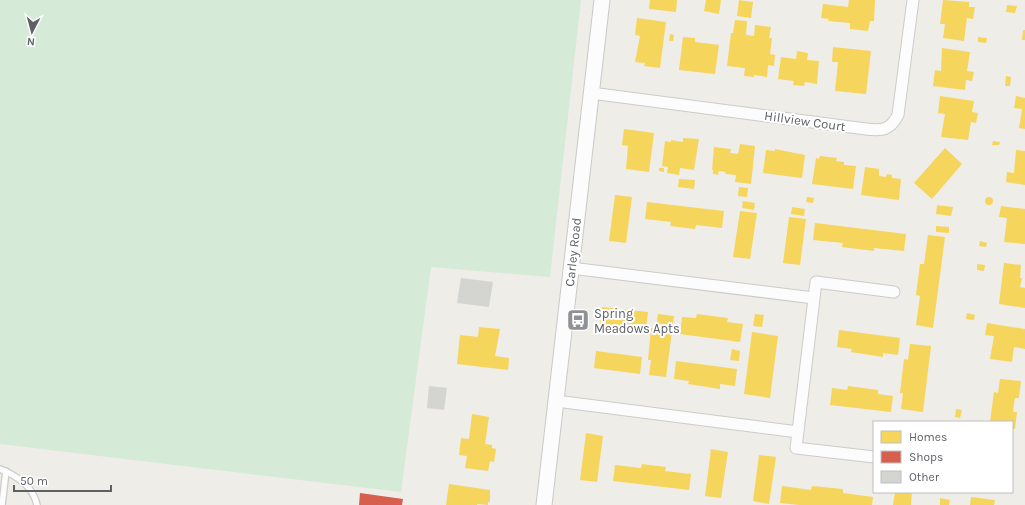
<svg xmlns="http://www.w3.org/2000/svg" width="1025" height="505" font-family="Karla,sans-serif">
	<rect width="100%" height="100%" fill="#eeede8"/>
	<path fill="#d6ead8" d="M0,0H581L550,277L431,267L401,492L0,444Z"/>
	<path fill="#f6d55c" d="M650,0H677L676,12L649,9Z
		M706,0H721L719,14L704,11Z
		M739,0L753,2L751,18L737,16Z
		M849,0H875L874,21H870L868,31L850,29V23L828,21L829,19L821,18L823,4L848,7Z
		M943,0L969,2V7H975L973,19L967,18L964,41L943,38L945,24H940Z
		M1007,5L1017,6L1015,13L1006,12Z
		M637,18L666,22L660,68L644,66L645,63L635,62L640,36L635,35Z
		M735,20L747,21L746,35L754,36L755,25L771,27L769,38H772L770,54L775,55L774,66L768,65L767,77L754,75V77L744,76L745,68L727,66L731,33H733Z
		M1023,30H1025V40H1022Z
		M670,34L674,35L673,41H669Z
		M683,37L695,38V42L719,45L715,74L679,70Z
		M978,37L987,38L986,43L978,42Z
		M833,47L871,51L866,94L835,91L838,62H832Z
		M942,48L970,52L967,71L974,72L972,81L966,80L965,90L933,86L935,70L941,71Z
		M797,51L808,53L807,60L819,61L817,84L805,82L804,86L793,85L794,81L778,79L781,57L796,59Z
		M1006,76L1011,77L1010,86H1005Z
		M940,96L974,101L972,112L978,113L976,123L971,122L968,140L941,137L945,114L938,113Z
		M1016,96L1025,98V129L1019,128L1022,109L1014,108Z
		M624,129L654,133L649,172L626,169L628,146L622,145Z
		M683,138L699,139L694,170L680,168L679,175L667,173L668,167L662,166L665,141L671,142V140L683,142Z
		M993,141L1000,142L999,145H992Z
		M740,144L755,146L751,184L735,182L736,175L725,174L726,172L719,171L718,175L713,174V170H712L714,147L731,149L730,153L738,154Z
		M945,148L962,164L932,199L914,183Z
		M775,149L805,155L802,178L763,173L766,150L775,151Z
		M1016,150L1025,151V185L1006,182L1007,172L1014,173Z
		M820,156L837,158L836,161L844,162V165L856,166L853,189L812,184L816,158L819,159Z
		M865,167L879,169V176L886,177L887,174L892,175V178L901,179L899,200L861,195Z
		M659,168H664V172L659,171Z
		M679,179L695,180L694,189L678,187Z
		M739,187L748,188L747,197L738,196Z
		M615,195L632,197L626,243L609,241Z
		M807,197L814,198L813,203L806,202Z
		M985 201a4 4 0 1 1 8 0a4 4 0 1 1-8 0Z
		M743,201L755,203L754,210L742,208Z
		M647,202L724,211L722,228L696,225L695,229L670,226L671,222L645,219Z
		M937,205L953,207L951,216L936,214Z
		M1001,206L1025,209V244L1004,242L1007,218L999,217Z
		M792,207L805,209L804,216L791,214Z
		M740,211L757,213L750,259L733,257Z
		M789,217L806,219L800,265L783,263Z
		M815,223L906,234L904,251L874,248V251L842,247L843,243L813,240Z
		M936,226L949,227V233L936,232Z
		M928,235L945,237L933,328L916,325L920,296L916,295L920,264H924Z
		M980,241L987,243L986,247L979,246Z
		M1004,263L1021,265L1020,278H1022L1020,287L1025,288V308L999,304Z
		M977,264L985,265L984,271L977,270Z
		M602,307L648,312L646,329L600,324Z
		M967,313L975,315L974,320L966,319Z
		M658,314L674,316L666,377L649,375L651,360H648L651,328L656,329Z
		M697,314L728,318L727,322L743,324L740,342L680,334L682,317L696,318Z
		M755,314L764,315L762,327L753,326Z
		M987,323L1025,329V349L1014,347L1012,362L990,359L994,336L985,335Z
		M479,327L500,329L495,356L509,358L508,370L457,364L460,335L478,337Z
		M839,330L900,338L898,355L883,353V357L851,352L852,349L837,347Z
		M752,332L778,336L770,398L744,394Z
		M910,344L931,346L923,412L901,409L903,393H900L904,359L908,360Z
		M732,349L740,351L739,361L730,360Z
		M596,351L642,357L640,374L594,368Z
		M676,361L737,369L735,386L720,384V389L688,384L689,381L674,379Z
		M1000,379L1021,381L1019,398H1015L1013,412H1017L1015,429L1012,428V422H990L994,392L998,393Z
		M848,386L878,390V394L893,396L891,412L830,405L832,388L847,390Z
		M956,409L962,410L960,418L955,417Z
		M472,414L489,417L485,444L492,445V448L496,449L494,462L490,461L488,471L465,468L467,456L459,455L461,438L469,439Z
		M586,433L603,436L597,482L580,480Z
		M711,449L728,452L721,498L705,496Z
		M759,455L776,457L769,504L753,501Z
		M642,464L666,467L665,471L691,474L689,490L613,481L615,465L641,468Z
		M449,484L490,490V502H488V505L477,504V505H446Z
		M782,486L811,490L812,486L843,489V493L873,497L872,505H799L780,503Z
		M895,492H912L911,505H893Z
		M971,497L995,500L994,505H970Z
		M940,498L950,500L949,505H940Z"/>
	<path fill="#d6604d" d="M360,493L403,499L402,505H359Z"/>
	<path fill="#d4d4d1" d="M461,278L493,282L489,307L457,303Z
		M429,386L447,388L444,410L427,408Z"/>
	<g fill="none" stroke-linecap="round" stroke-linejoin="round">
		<g stroke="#cbcbca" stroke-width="8">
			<path id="lane" d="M0,469C17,476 33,486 37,505
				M2,505L6,471"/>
		</g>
		<g stroke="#cbcbca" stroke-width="13">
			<path id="street" d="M591,93L866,129C883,131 890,130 898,115L913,0
				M571,268L814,298
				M556,401L798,432
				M874,457L796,448L816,282L894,292"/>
		</g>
		<g stroke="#c9cac8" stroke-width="17">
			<path id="secondary" d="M544,505L602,0"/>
		</g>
		<use href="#lane" stroke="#fcfcfc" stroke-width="5.5"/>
		<use href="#street" stroke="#fcfcfc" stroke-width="11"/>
		<use href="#secondary" stroke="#fcfcfc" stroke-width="15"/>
	</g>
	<defs>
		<g id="bus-square" transform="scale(1.15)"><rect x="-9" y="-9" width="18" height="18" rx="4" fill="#909194" stroke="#fff"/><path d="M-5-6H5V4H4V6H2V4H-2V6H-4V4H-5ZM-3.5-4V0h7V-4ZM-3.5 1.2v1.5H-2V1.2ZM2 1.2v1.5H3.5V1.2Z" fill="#fff"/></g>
	</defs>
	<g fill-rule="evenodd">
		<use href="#bus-square" x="578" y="320"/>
	</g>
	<g text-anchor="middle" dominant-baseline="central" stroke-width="4" stroke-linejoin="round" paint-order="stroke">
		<g font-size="13" fill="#5e6066" stroke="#fff">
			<text transform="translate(805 121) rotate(8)">Hillview Court</text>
			<text transform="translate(573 252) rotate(-84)">Carley Road</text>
		</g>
		<g font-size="13" fill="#5e6066" stroke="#fff" text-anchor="start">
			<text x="594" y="313">Spring<tspan x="594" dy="15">Meadows Apts</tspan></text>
		</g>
	</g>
	<rect x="873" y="421" width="140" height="72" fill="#ffffff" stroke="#bfbfc2"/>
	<rect x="881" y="431" width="20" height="12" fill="#f6d55c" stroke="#bfbfc2"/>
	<text x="909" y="441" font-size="12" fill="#5e6066">Homes</text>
	<rect x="881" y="451" width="20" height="12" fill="#d6604d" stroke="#bfbfc2"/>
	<text x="909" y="461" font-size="12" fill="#5e6066">Shops</text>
	<rect x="881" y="471" width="20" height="12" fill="#d4d4d1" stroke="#bfbfc2"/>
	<text x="909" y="481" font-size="12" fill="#5e6066">Other</text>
	<g transform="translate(32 32) rotate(186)" stroke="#ffffff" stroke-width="3" paint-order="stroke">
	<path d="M0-3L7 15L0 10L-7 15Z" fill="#5e6066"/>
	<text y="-6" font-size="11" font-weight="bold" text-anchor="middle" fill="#5e6066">N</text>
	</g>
	<path d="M14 485v6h97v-6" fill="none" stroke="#5e6066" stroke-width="2"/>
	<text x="20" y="485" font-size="12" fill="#5e6066" stroke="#ffffff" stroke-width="3" paint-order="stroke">50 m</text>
</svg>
